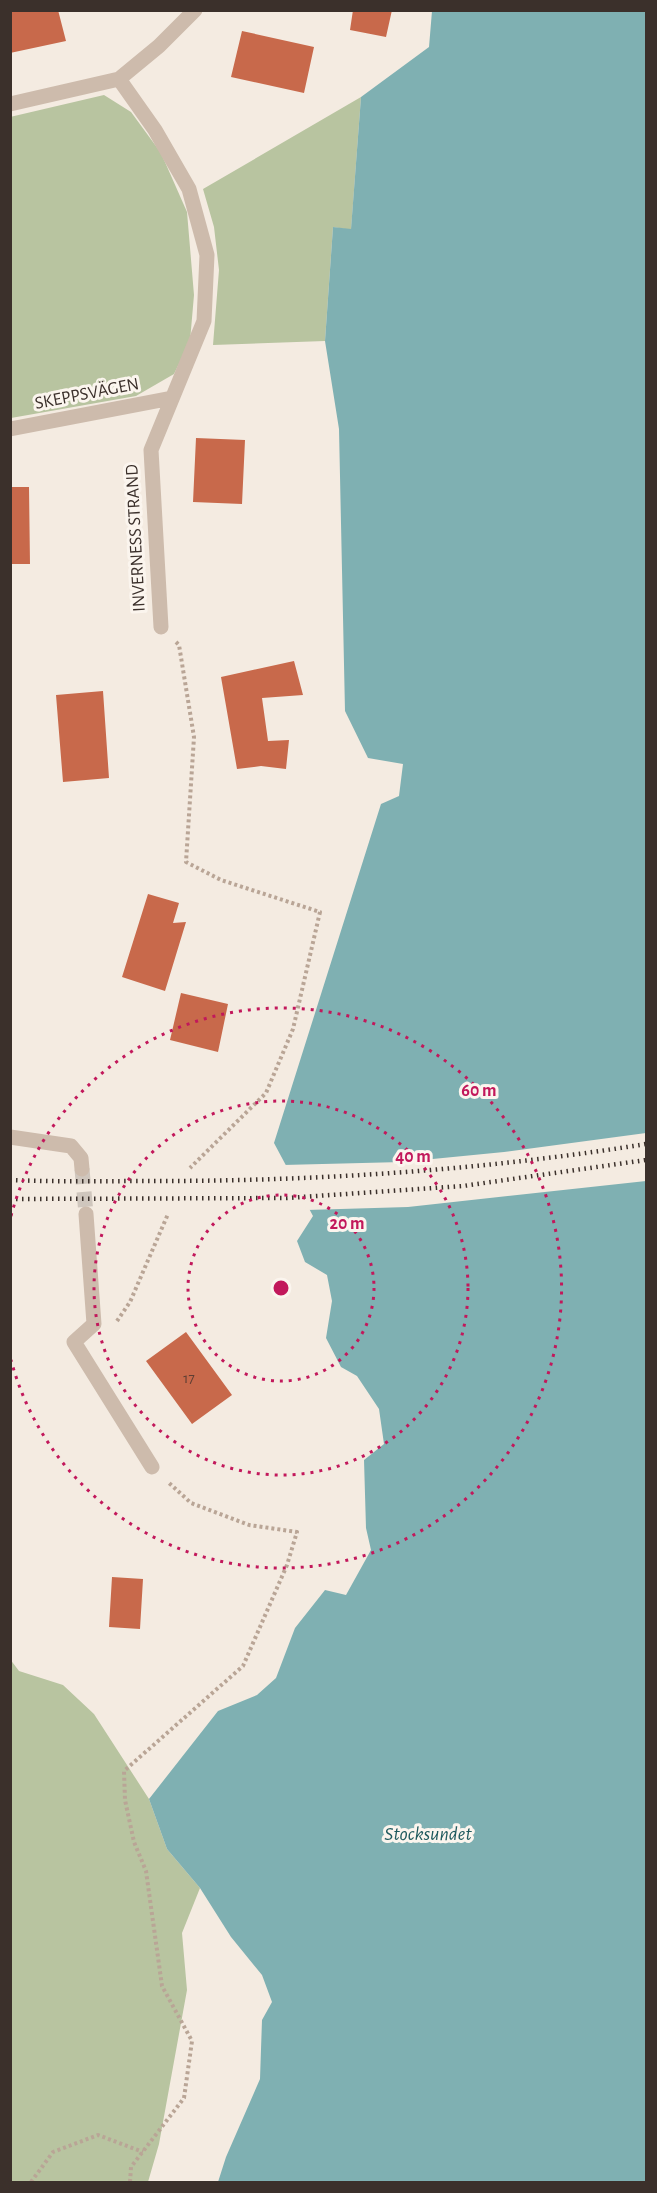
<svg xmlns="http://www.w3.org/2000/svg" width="657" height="2193" font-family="'Alegreya Sans',sans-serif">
	<rect width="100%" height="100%" fill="#f4ebe1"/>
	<path fill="#b8c4a0" d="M104,95L131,112L161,153L187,212L194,295L190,341L174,374L136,396L11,418L10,117Z
		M361,97L351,230L333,227L325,341L213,345L219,270L214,227L203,189Z
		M10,1659L19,1671L63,1685L94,1714L149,1799L167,1849L200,1888L182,1933L187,1990L159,2144L148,2182H11Z"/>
	<path fill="#7fb0b2" d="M432,11H646V2182H218L226,2157L260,2079L262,2020L272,2002L262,1975L231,1937L200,1888L167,1849L149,1799L218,1711L257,1695L276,1678L295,1628L325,1590L346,1595L371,1550L366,1528L364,1460L384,1444L379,1409L357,1376L341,1367L326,1338L332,1301L327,1275L305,1262L297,1241L313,1216L274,1143L381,804L399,796L403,764L368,758L345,711L339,429L325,341L333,227L351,229L361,97L429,47Z"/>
	<path fill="#f4ebe1" d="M646,1133V1181L408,1207L307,1210L283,1165L402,1162L504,1152Z"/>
	<path fill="#c8694b" d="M10,10H58L66,41L10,53Z
		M353,10H392L386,37L350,30Z
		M242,31L314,47L304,93L231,77Z
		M196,438L245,440L242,504L193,502Z
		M10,487H29L30,564H10Z
		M294,661L303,695L262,698L268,741L289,740L286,769L261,766L237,769L221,677Z
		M103,691L109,778L63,782L56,695Z
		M148,894L179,903L173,923L186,922L165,991L122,977Z
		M181,993L228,1004L218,1052L170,1040Z
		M186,1332L232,1395L192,1424L146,1361Z
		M112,1577L143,1579L140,1629L109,1627Z"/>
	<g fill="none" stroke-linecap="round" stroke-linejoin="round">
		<path stroke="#cfc6bd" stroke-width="15" stroke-dasharray="15 8" stroke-linecap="butt" d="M82,1169L86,1214"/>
		<path stroke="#b9a596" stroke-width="4" stroke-dasharray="3 3" stroke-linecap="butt" d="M176,642L179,645L194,737L186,862L221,880L320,912L293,1029L266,1093L190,1168
			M117,1321L130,1302L168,1214
			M31,2182L53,2152L98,2135L143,2152
			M130,2182L131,2167L184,2098L192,2041L162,1986L146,1871L134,1842L125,1800L124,1771L243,1666L287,1565L297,1532L249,1525L191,1503L168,1482"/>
		<path stroke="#cdbbac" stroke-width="15" d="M119,79L155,130L189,189L207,255L204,321L151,450L161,627
			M10,104L119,79L159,46L195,10
			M10,429L172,398
			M10,1137L71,1146L81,1158L82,1169
			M86,1214L94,1324L74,1342L152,1467"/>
		<path stroke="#3b302b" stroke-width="4.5" stroke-dasharray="1.5 4.5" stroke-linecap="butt" d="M10,1180C59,1182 108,1181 156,1181C321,1181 484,1170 646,1144
			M10,1199L287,1198L463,1186L646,1160"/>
	</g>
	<g fill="none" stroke="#c2185b" stroke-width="3" stroke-dasharray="3 6">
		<circle cx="281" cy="1288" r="93"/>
		<circle cx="281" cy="1288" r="187"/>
		<path d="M11 1216A280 280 0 1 1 11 1360"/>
	</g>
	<g text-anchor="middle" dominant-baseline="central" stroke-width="6" stroke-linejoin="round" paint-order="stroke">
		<g font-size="15" fill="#5e3e33">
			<text x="189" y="1378">17</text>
		</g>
		<g font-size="18" fill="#3b302b" stroke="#fbf5ee">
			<text transform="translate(87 394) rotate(-11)">SKEPPSVÄGEN</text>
			<text transform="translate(136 538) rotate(-93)">INVERNESS STRAND</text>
		</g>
		<g font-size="20" font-style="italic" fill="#1f5a5e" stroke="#fbf5ee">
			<text x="428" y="1834">Stocksundet</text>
		</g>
	</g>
	<circle cx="281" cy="1288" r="9" fill="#c2185b" stroke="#fbf5ee" stroke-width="3"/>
	<g font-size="18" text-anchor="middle" font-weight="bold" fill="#c2185b" stroke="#fbf5ee" stroke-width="6" stroke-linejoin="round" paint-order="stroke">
		<text x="479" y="1096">60 m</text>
		<text x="413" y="1162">40 m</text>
		<text x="347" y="1229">20 m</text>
	</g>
	<rect width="657" height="2193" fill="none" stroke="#3b302b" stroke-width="24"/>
</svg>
